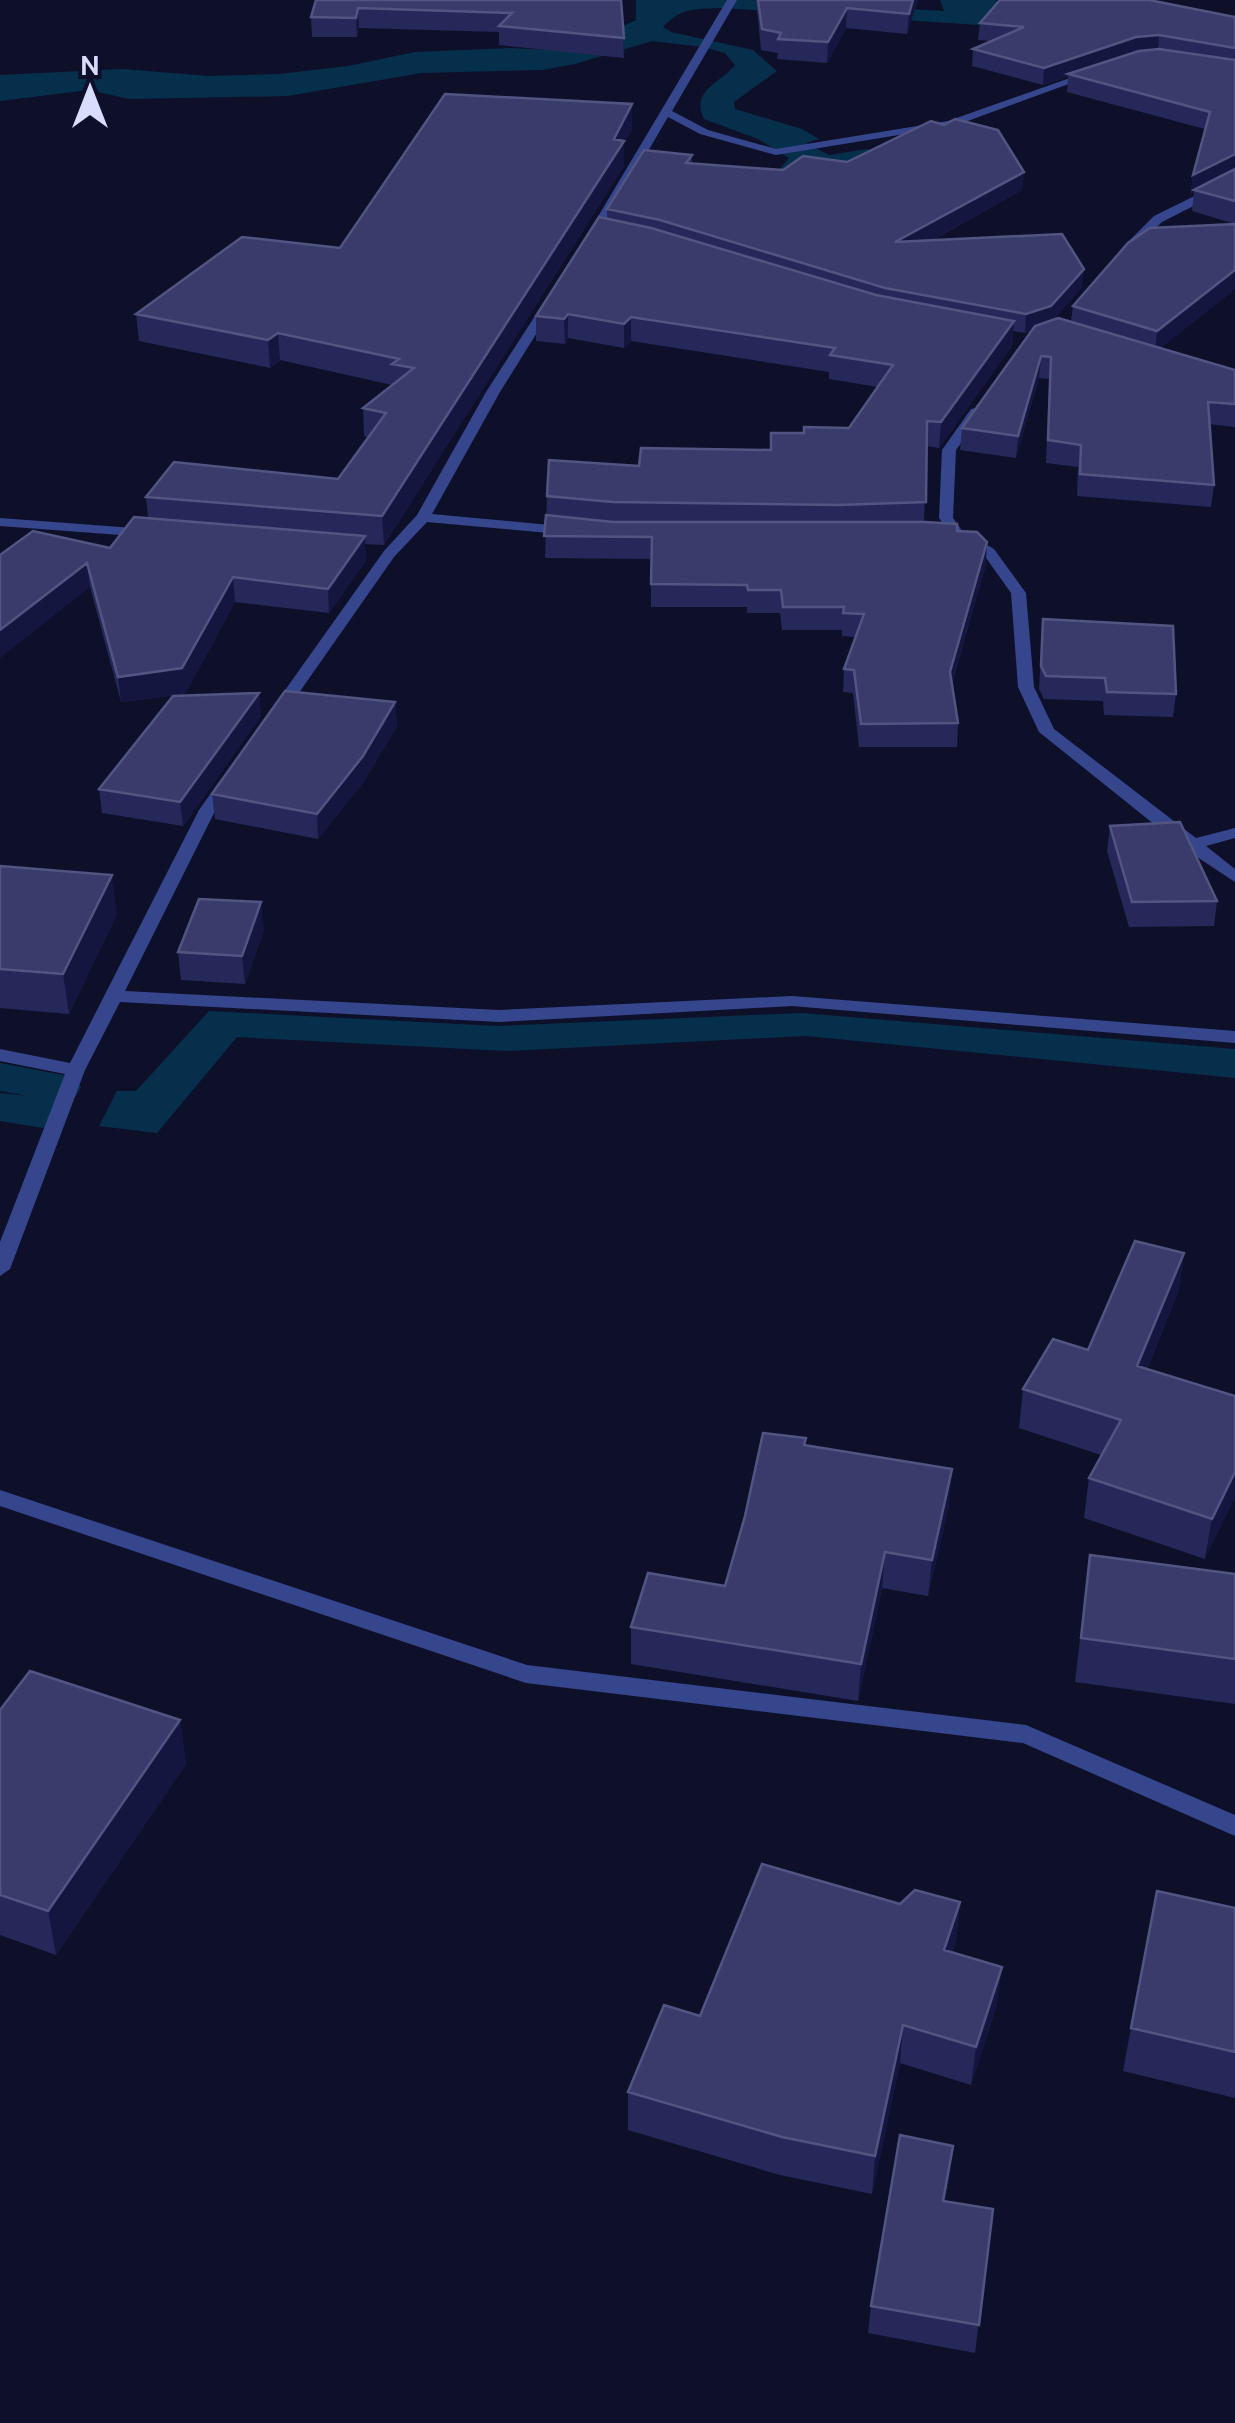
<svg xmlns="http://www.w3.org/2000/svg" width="1235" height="2423" font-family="Cabin,sans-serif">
	<rect width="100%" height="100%" fill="#0e102a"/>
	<path fill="#062f4c" d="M636,0H751L944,11L940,0H995L1005,5L980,25L721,8C697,9 681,7 663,27L671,32L753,50L777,71L734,102L735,109L802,129L819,139L806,143L829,155L867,149L882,154L737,221L789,158L758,139L704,119C690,90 721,83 735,65L725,53L703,47L652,41L575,64L542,70L421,73L288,96L129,99L89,90L0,101V75L122,69L209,76L279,74L348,66L415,52L510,48L573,51L636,20Z
		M209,1011L497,1026L802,1013L1235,1049V1078L806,1036L507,1051L237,1037L157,1133L99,1126L117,1091H136Z"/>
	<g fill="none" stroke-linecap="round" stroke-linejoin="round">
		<path fill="#062f4c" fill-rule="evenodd" d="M0,1063L74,1077L81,1087L60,1123L43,1128L0,1121V1093L28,1096L0,1091Z"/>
		<path fill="#36468d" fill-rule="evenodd" d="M727,0H737L672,111L708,130L776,149L948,121L1087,72L1096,74L954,126L776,155L700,134L668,117L596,240L586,243L584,240Z
			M1235,176V185L1162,222L1132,251L1122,248L1154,216Z
			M550,298L556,302L500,392L432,514L571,527L578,531L571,535L427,522L394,557L282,717H270L268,714L384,551L417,515L486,392L544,302Z
			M976,408L983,412L956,450L953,518L963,532L994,549L1026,593L1034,687L1054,729L1196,838L1235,828V838L1206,846L1235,869V882L1185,849L1039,732L1018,687L1011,593L984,555L953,538L939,518L942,450L971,409Z
			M0,518L147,529L154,533L147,537L0,526Z
			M227,778L235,783L215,811L125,991L499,1010L792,996L1235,1031V1043L792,1006L499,1022L120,1002L85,1070L10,1269L0,1276V1242L65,1074L0,1061V1049L70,1063L199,810L221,779Z
			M0,1490L527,1665L1026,1725L1235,1815V1836L1023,1743L526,1683L0,1506Z"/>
	</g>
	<path fill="#262859" d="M316,0H621L624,58L499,45V32L359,28L357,37H312L311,17Z
		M756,0H918L907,34L846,28L827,63L777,59L778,53L761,50Z
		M1235,17V289L1160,348L1235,370V427L1209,424L1214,485L1211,507L1077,496L1078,467L1046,463L1049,379L1039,378L1016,458L960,450L962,428L1032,331L1025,333L1013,331L1012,346L939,448L927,446L924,522L957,531L986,564L952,683L958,723L957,747H859L853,693L843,692L844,669L856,637L842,636V630H782L780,613H747V607H651V559L545,558L547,496L639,466L770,450L804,433L849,428L878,387L829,379V372L631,341L624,348L568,338L565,344L536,341V316L607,219V209L692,155V163L1022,190L931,241L1082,287L1054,319L1071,322L1073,306L1235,224L1192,211L1194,192L1191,194L1193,175L1205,129L1067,92L1068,77L1043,85L972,66L973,49L991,41L978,40L980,23Z
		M632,129L624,144V166L384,545L365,544L366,561L329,613L235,602L185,694L121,702L90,587L0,555L110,548L148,518L146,497L338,479L368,437L364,436L363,408L392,385L280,360L270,368L139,341L136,314L340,248Z
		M1043,619L1176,694L1173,717L1104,715L1103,701L1044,699L1039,689Z
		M259,693L261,716L183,826L102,813L99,789Z
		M395,702L397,726L364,781L318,839L215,819L212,794Z
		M1110,826L1217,901L1214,926L1129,927L1107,851Z
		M0,866L117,914L69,1014L0,1008Z
		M264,930L245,984L181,980L178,952Z
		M1184,1253L1178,1292L1147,1369L1235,1396L1205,1559L1084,1518L1089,1478L1101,1455L1019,1428L1023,1389L1088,1350Z
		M805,1445L949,1505L928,1596L882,1588L858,1701L631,1664V1627L725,1586Z
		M1090,1555L1235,1574V1704L1075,1682Z
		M0,1710L180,1720L186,1764L56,1955L0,1935Z
		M960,1902L956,1941L952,1952L997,2005L971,2085L900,2063L872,2194L780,2175L628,2130V2092L700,2016L900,1904Z
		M1235,1908V2098L1123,2071L1131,2028Z
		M950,2174L945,2201L993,2209L975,2353L868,2333L871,2306Z"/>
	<path fill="#15163f" d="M913,0H918L907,34L909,14Z
		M358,8L359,28L357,37L356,18Z
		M847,8L846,28L827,63L828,42Z
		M1159,35L1158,52L1068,74V77L1043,85L1044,68L1136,37Z
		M632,104V129L624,144V166L384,545L382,516L614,139Z
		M1235,154V171L1194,190V192L1191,194L1193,175Z
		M1024,172L1022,190L894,261L895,242Z
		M1084,269L1082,287L1049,325L1025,333L1026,314Z
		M1235,270V289L1155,353L1157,331Z
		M568,314V338L565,344L564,319Z
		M631,317V341L624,348V324Z
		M1014,321L1012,346L939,448L941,422Z
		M278,333L280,360L270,368L268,340Z
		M1041,356L1039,378L1016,458L1018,436Z
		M365,536L366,561L329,613L328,589Z
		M987,542L986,564L948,695L950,672Z
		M87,563L90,587L0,658V630Z
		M233,577L235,602L185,694L121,702L118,677Z
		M259,693L261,716L183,826L180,802Z
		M395,702L397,726L364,781L318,839L317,814Z
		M112,875L117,914L69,1014L63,974Z
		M261,902L264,930L245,984L242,956Z
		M1184,1253L1178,1292L1132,1405L1137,1366Z
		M952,1469L949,1505L928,1596L932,1560Z
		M1235,1472V1498L1205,1559L1212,1519Z
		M885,1552L882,1588L858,1701L861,1664Z
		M180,1720L186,1764L56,1955L48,1911Z
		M960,1902L956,1941L940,1988L944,1950Z
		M1002,1967L997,2005L971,2085L976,2047Z
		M903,2025L900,2063L872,2194L875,2156Z
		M953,2146L950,2174L940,2228L943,2201Z"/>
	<path fill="#393b6b" stroke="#525482" stroke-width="2.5" d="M316,0H621L624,38L499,26L512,13L358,8L356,18L311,17Z
		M758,0H913L909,14L847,8L828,42L778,39L781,33L762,29Z
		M1000,0H1149L1235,17V48L1159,35L1136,37L1044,68L973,49L1024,27L980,23Z
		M1159,49L1235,60V154L1193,175L1210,112L1068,74L1139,51Z
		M445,94L632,104L614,139L624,141L382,516L146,497L174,462L338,479L386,413L363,408L414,368L392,364L399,359L278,333L268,340L136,314L242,237L340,248Z
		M955,119L998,130L1024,172L895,242L1062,234L1084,269L1051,306L1026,314L885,288L660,220L607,209L644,150L692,155L686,163L783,170L803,156L847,162L931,121L944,125Z
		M1235,169V201L1194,190Z
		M599,217L651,228L876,295L1014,321L941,422L927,421L926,502L839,505L613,502L547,496L549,460L639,466L641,448L771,450V433H804V427L849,428L893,365L830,355L835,348L631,317L624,324L568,314L564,319L536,316Z
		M1235,224V270L1157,331L1073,306L1128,243L1150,228Z
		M1058,318L1235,370V404L1208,402L1214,485L1080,474L1081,445L1048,440L1051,357L1041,356L1018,436L962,428L1035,326Z
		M546,515L613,522H925L957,524V531L977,532L987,542L950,672L958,723L861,724L854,670L844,669L864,614L843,613L844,607H783L781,590H748L747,585L651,584L652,537L544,536Z
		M134,517L365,536L328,589L233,577L182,668L118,677L87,563L0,630V555L33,531L110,548Z
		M1043,619L1173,626L1176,694L1107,692L1105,678L1046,676L1041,666Z
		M285,691L395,702L363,756L317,814L212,794Z
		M259,693L180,802L99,789L173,696Z
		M1180,822L1217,901L1132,902L1110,826Z
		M0,866L112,875L63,974L0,969Z
		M199,899L261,902L242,956L178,952Z
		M1135,1241L1184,1253L1137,1366L1235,1396V1472L1212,1519L1089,1478L1121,1420L1023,1389L1053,1339L1088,1350Z
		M763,1433L806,1438L804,1445L952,1469L932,1560L885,1552L861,1664L631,1627L648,1573L725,1586L745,1516Z
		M1090,1555L1235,1574V1659L1081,1638Z
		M30,1671L180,1720L48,1911L0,1895V1710Z
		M762,1864L900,1904L915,1890L960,1902L944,1950L1002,1967L976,2047L903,2025L875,2156L782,2137L628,2092L664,2005L700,2016Z
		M1157,1891L1235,1908V2052L1131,2028Z
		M900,2135L953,2146L943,2201L993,2209L979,2325L871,2306Z"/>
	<g transform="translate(90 90)" stroke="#0e102a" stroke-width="8" paint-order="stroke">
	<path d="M0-8L18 38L0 25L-18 38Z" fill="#d8dcff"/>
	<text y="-15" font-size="28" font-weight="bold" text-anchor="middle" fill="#d8dcff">N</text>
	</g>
</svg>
